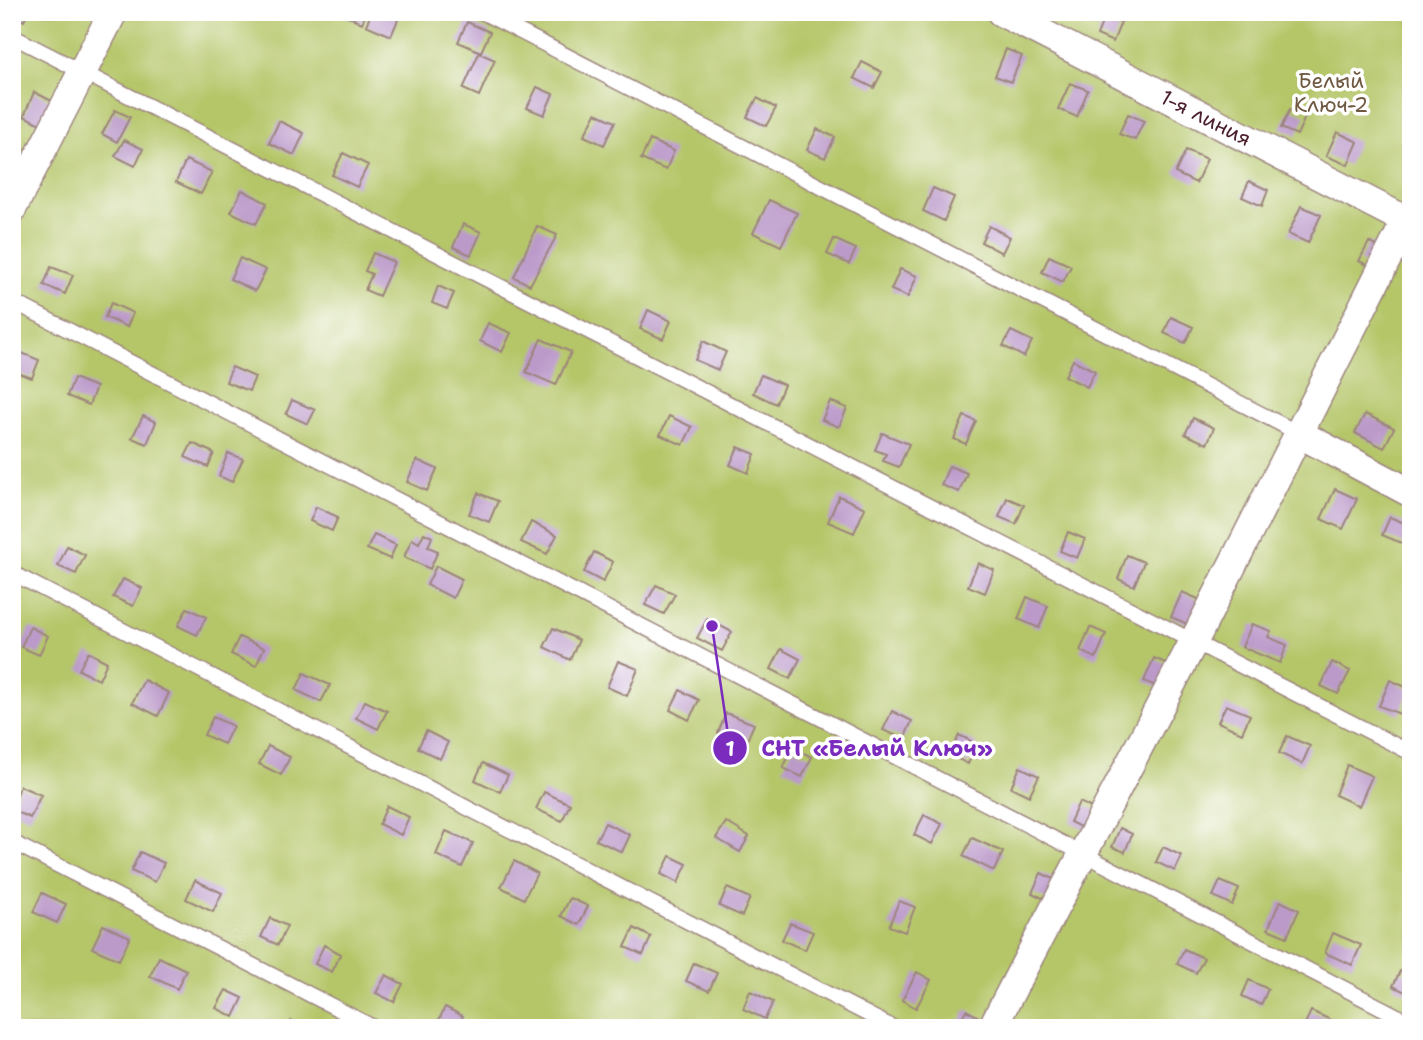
<svg xmlns="http://www.w3.org/2000/svg" width="1423" height="1040" font-family="'Shantell Sans',sans-serif">
	<rect width="100%" height="100%" fill="#fff"/>
	<filter id="ink" filterUnits="userSpaceOnUse"><feTurbulence type="fractalNoise" baseFrequency=".0143" numOctaves="2"/><feDisplacementMap in="SourceGraphic" scale="14" xChannelSelector="R" yChannelSelector="G"/><feConvolveMatrix kernelMatrix="1 2 1 2 8 2 1 2 1" color-interpolation-filters="sRGB"/></filter>
	<filter id="wash" filterUnits="userSpaceOnUse"><feTurbulence type="fractalNoise" baseFrequency=".00686" numOctaves="4" result="noise"/><feDisplacementMap in="SourceGraphic" scale="28" xChannelSelector="R" yChannelSelector="G"/><feGaussianBlur stdDeviation="1.57" result="paint"/><feColorMatrix in="noise" values="0 0 0 0 0 0 0 0 0 0 0 0 0 0 0 0 0 1.4 0 .05"/><feComposite in="paint" operator="in"/></filter>
	<g filter="url(#wash)">
		<rect width="100%" height="100%" fill="#eee9cf"/>
		<path fill="#b5c669" stroke="#80724a" stroke-width="2" d="M12,12H1411V1028H12Z"/>
		<g id="blocks">
			<path fill="#bb9aca" d="M12,12H28L24,21L12,16Z
				M339,12H367L362,23Z
				M372,12L401,13L391,36L366,25Z
				M1396,12H1411V19Z
				M1105,15L1121,22L1113,42L1097,35Z
				M467,22L490,32L481,52L458,42Z
				M1006,49L1022,56L1011,82L995,76Z
				M479,53L495,60L479,96L463,89Z
				M862,62L882,72L874,88L854,78Z
				M1070,83L1088,90L1077,117L1058,109Z
				M537,87L553,94L544,115L527,108Z
				M34,92L54,102L44,126L24,116Z
				M757,98L776,108L766,126L747,117Z
				M1290,109L1306,115L1297,135L1281,128Z
				M115,110L130,117L117,142L102,134Z
				M596,113L615,122L604,145L584,136Z
				M1128,114L1144,121L1135,140L1119,134Z
				M279,121L304,133L294,155L269,143Z
				M817,129L835,137L825,158L807,150Z
				M1337,132L1358,142L1348,165L1326,156Z
				M124,140L143,149L135,166L115,156Z
				M650,140L674,151L666,170L641,159Z
				M1186,150L1207,159L1196,183L1175,173Z
				M343,153L368,165L357,187L332,175Z
				M186,160L212,172L201,194L176,182Z
				M1249,181L1268,190L1262,206L1242,197Z
				M933,188L954,197L944,221L923,211Z
				M242,190L267,203L256,224L231,212Z
				M769,200L797,213L781,246L753,233Z
				M1301,206L1321,215L1308,243L1288,234Z
				M463,224L481,232L471,255L453,247Z
				M537,226L557,235L530,285L514,277Z
				M989,226L1010,237L1002,253L981,242Z
				M834,239L856,249L849,264L827,254Z
				M1369,242L1384,250L1375,269L1359,261Z
				M373,253L394,262L379,296L365,290L372,274L365,271Z
				M1049,256L1071,266L1063,282L1042,272Z
				M240,258L266,270L255,291L230,279Z
				M51,267L73,275L65,294L44,285Z
				M900,269L917,276L908,297L891,290Z
				M438,286L454,293L447,309L432,303Z
				M111,303L133,313L127,327L105,317Z
				M648,310L671,321L663,339L640,329Z
				M1171,317L1193,327L1185,343L1164,333Z
				M488,323L511,333L502,352L480,341Z
				M1011,331L1032,341L1024,357L1003,346Z
				M541,339L571,352L556,385L526,372Z
				M703,341L726,352L718,370L695,360Z
				M17,351L39,360L32,378L12,371Z
				M1073,360L1095,371L1087,387L1065,376Z
				M232,367L255,377L249,391L226,382Z
				M761,375L784,385L776,404L753,393Z
				M74,378L96,387L89,405L67,396Z
				M292,400L315,410L308,424L286,414Z
				M830,401L847,408L839,427L822,420Z
				M1365,414L1394,428L1384,448L1355,433Z
				M143,416L156,422L147,444L132,438Z
				M669,416L692,427L683,445L660,435Z
				M964,416L976,421L966,444L954,439Z
				M1193,418L1214,428L1207,444L1185,434Z
				M882,433L909,444L899,467L883,461L886,454L875,450Z
				M192,443L214,453L208,467L185,457Z
				M738,447L755,454L748,473L730,465Z
				M228,453L243,459L232,482L219,476Z
				M417,460L437,469L427,491L407,482Z
				M949,466L967,473L959,492L941,485Z
				M1335,489L1357,499L1343,529L1321,519Z
				M478,493L498,501L489,522L469,514Z
				M839,496L865,508L854,533L828,522Z
				M1007,498L1024,505L1016,524L999,517Z
				M316,507L338,517L332,531L310,521Z
				M1390,517L1411,526V547L1382,535Z
				M531,522L557,535L547,554L521,542Z
				M1068,532L1085,539L1077,558L1060,551Z
				M424,533L432,537L428,547L438,551L430,569L404,557L412,539L419,543Z
				M374,535L396,545L390,559L367,549Z
				M67,546L85,555L76,574L58,566Z
				M594,552L613,562L603,582L584,572Z
				M1127,555L1144,562L1134,586L1118,579Z
				M978,563L994,570L985,593L968,586Z
				M436,566L462,579L453,598L427,585Z
				M123,579L142,588L133,606L113,597Z
				M656,585L675,594L664,614L645,605Z
				M1182,592L1203,601L1192,626L1171,617Z
				M1027,597L1048,606L1039,628L1018,619Z
				M187,608L206,617L197,635L178,626Z
				M707,619L732,632L722,651L697,638Z
				M1252,624L1271,631L1268,637L1287,645L1280,663L1242,647Z
				M30,627L48,636L39,655L21,647Z
				M1090,627L1106,634L1096,658L1080,651Z
				M553,628L579,640L570,660L544,647Z
				M239,637L264,648L256,666L231,654Z
				M781,649L800,659L790,679L771,669Z
				M88,652L107,662L99,680L79,670Z
				M1154,658L1170,665L1160,688L1144,681Z
				M618,661L638,669L627,696L607,687Z
				M1332,662L1350,671L1338,694L1321,686Z
				M304,673L330,685L321,702L296,690Z
				M144,680L169,693L158,716L132,703Z
				M1390,680L1410,689L1400,714L1379,706Z
				M680,690L699,700L689,720L670,710Z
				M365,701L387,711L378,729L356,718Z
				M1226,705L1250,715L1242,733L1218,722Z
				M892,711L912,721L904,739L883,730Z
				M726,713L754,724L745,745L718,733Z
				M213,717L233,726L224,744L204,735Z
				M426,731L448,742L440,759L418,748Z
				M959,735L977,744L968,764L950,755Z
				M1287,736L1310,746L1302,764L1279,753Z
				M268,746L290,757L281,775L259,764Z
				M793,748L812,757L802,777L783,768Z
				M483,763L508,775L500,792L475,780Z
				M1347,765L1372,776L1359,806L1335,795Z
				M1020,767L1039,776L1029,796L1011,787Z
				M20,786L41,795L30,818L12,810Z
				M544,792L570,804L562,821L536,809Z
				M1079,802L1098,811L1088,831L1070,822Z
				M387,806L409,817L401,835L379,824Z
				M924,815L942,824L932,844L914,835Z
				M726,822L749,836L740,852L716,838Z
				M605,823L630,835L622,852L596,840Z
				M1120,828L1132,834L1125,852L1112,847Z
				M446,831L473,843L462,867L436,855Z
				M972,838L1003,852L994,871L963,856Z
				M1163,847L1182,856L1175,871L1156,862Z
				M140,852L164,863L155,882L131,871Z
				M670,856L687,864L678,883L661,874Z
				M514,861L537,873L524,899L501,887Z
				M1041,873L1060,882L1051,902L1032,893Z
				M195,880L222,893L213,912L186,899Z
				M1220,881L1239,889L1232,905L1213,896Z
				M727,888L750,898L742,916L719,906Z
				M42,893L66,904L57,923L33,912Z
				M570,898L588,906L579,925L561,916Z
				M899,901L915,907L905,932L889,926Z
				M1280,901L1299,910L1287,937L1268,929Z
				M270,918L287,926L278,945L261,937Z
				M790,923L813,932L805,950L782,940Z
				M103,925L130,937L119,960L92,948Z
				M634,928L651,937L643,955L625,947Z
				M1333,933L1361,945L1352,965L1325,953Z
				M324,945L341,954L332,972L315,964Z
				M1184,949L1204,958L1196,973L1177,964Z
				M159,957L186,970L177,989L150,976Z
				M694,963L717,973L709,991L686,981Z
				M1400,971L1411,976V995L1393,986Z
				M917,972L931,980L916,1008L902,1000Z
				M386,975L403,984L394,1002L376,993Z
				M1249,980L1268,989L1261,1005L1242,996Z
				M226,990L243,998L234,1017L216,1008Z
				M750,991L773,1002L765,1019L743,1009Z
				M445,1007L463,1016L457,1028L436,1026Z
				M966,1010L990,1023L988,1028H956Z
				M1311,1011L1331,1020L1327,1028L1304,1026Z
				M291,1021L305,1028H288Z"/>
		</g>
	</g>
	<g filter="url(#ink)">
		<use href="#blocks" fill-opacity="0" stroke="#9c847d" stroke-width="2"/>
		<g fill="none" stroke-linecap="round" stroke-linejoin="round">
			<g stroke="#9c847d" stroke-width="17">
				<path id="service" d="M482,12L1298,433
					M12,36L1411,753
					M12,301L1411,1023
					M12,573L894,1028
					M12,842L375,1028"/>
			</g>
			<g stroke="#9c847d" stroke-width="31">
				<path id="minor" d="M1001,12L1411,223
					M12,209L113,12
					M1298,433L1411,493
					M992,1028L1194,641L1406,221"/>
			</g>
			<use href="#service" stroke="#fff" stroke-width="14"/>
			<use href="#minor" stroke="#fff" stroke-width="28"/>
		</g>
	</g>
	<g text-anchor="middle" dominant-baseline="central" stroke-width="7" stroke-linejoin="round" paint-order="stroke">
		<g font-size="21" fill="#6f5941" stroke="#fff">
			<text x="1331" y="81">Белый<tspan x="1331" dy="24">Ключ-2</tspan></text>
		</g>
		<g font-size="21" fill="#4a1f2b" stroke="#fff">
			<text transform="translate(1206 118) rotate(27)">1-я линия</text>
		</g>
	</g>
	<path fill="none" stroke="#7b2cbf" stroke-width="2.5" d="M712 626L730 748"/>
	<g fill="#7b2cbf" stroke="#fff" stroke-width="2.5">
		<circle cx="712" cy="626" r="7"/>
		<circle cx="730" cy="748" r="18"/>
	</g>
	<g font-size="21" text-anchor="middle" font-weight="bold" fill="#fff">
		<text x="730" y="756">1</text>
	</g>
	<g font-size="23" text-anchor="middle" font-weight="bold" fill="#7b2cbf" stroke="#fff" stroke-width="7" stroke-linejoin="round" paint-order="stroke">
		<text x="877" y="756">СНТ «Белый Ключ»</text>
	</g>
	<rect width="1423" height="1040" fill="none" stroke="#fff" stroke-width="42"/>
</svg>
